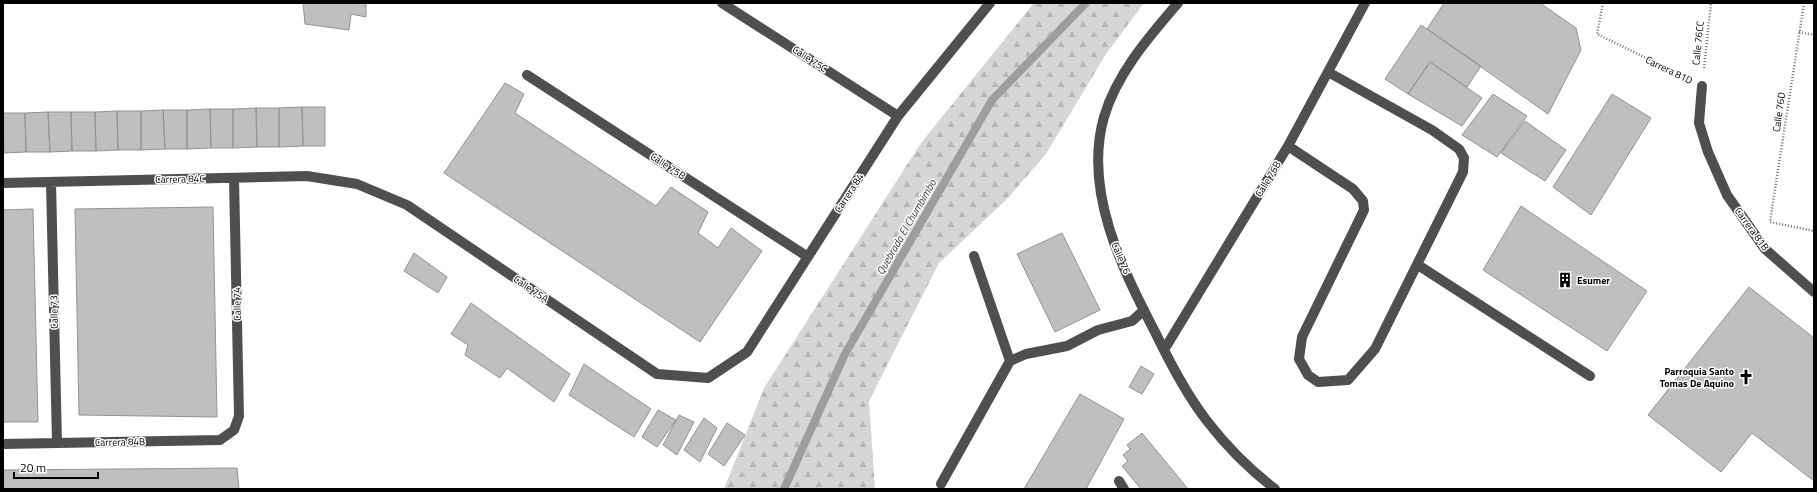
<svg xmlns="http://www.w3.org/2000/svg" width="1817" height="492" font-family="'Titillium Web',sans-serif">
	<defs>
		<pattern id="forest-firs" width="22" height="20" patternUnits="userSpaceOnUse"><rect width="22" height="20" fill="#d6d6d6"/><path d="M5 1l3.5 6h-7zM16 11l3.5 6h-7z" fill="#b6b6b6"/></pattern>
	</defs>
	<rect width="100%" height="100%" fill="#fff"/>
	<path fill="url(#forest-firs)" d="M1034,3H1144L1106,54L1046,154L1007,199L939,263L869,401L875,489H724L764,388L921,143Z"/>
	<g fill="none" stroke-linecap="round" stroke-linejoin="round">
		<path stroke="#9d9d9d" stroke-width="8" d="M784,489L845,354L992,100L1086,3"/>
	</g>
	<path fill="#bfbfbf" stroke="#939393" d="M303,3H366V17L351,14L349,30L305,24Z
		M1444,3H1540L1576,28L1581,50L1548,114L1427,29Z
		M1421,25L1481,66L1467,87L1430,62L1408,94L1385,79Z
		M1430,62L1482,98L1462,126L1408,94Z
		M505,83L524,94L515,113L656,206L671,187L708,212L698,233L718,248L731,228L762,251L700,342L444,173Z
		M1493,94L1527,116L1497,157L1462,135Z
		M1612,94L1651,118L1591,215L1553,187Z
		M302,107H325V146H303Z
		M302,107L303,146L279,147V108Z
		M256,108L257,147L233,148V109Z
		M256,108H279V147H257Z
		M210,109H233V148H211Z
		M210,109L211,148L187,149V110Z
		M163,110L165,149L141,150V111Z
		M163,110H187V149H165Z
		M117,111L118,150L96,151L95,112Z
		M117,111H141V150H118Z
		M48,112L50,152H26L25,113Z
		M48,112H71L72,151L50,152Z
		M71,112H95L96,151H72Z
		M3,113H25L26,152L4,153Z
		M1525,121L1566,150L1545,181L1501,153Z
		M1521,206L1647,291L1607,351L1483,270Z
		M213,207L217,417L79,415L75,209Z
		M33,209L38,422H3V210Z
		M1062,233L1100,310L1055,332L1017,254Z
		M414,253L447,277L438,293L404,271Z
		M1749,287L1814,338V481L1752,433L1721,472L1648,415Z
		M471,303L570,374L554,402L507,368L500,378L465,355L468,345L451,334Z
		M584,364L651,409L634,437L569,395Z
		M1141,366L1154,374L1142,394L1129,387Z
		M1080,394L1124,419L1086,489H1024Z
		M658,410L676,420L657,447L642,437Z
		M679,415L694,422L677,455L663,445Z
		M704,418L717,428L700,462L684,450Z
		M727,423L745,435L724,466L708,454Z
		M1142,433L1188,489H1141L1122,466L1128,461L1123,455L1130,449L1127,445Z
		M237,468L239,489H3V470Z"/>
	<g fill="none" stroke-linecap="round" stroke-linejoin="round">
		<path stroke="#717171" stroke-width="2.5" stroke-dasharray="1 2" stroke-linecap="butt" d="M1603,3L1597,34L1685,77
			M1804,3L1770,222L1814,231
			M1799,32L1814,35
			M1704,68L1711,3"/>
		<path stroke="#4f4f4f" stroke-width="10" d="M722,3L898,116
			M1178,3C1149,37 1117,73 1104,117C1083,191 1122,268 1155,332C1170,363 1186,394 1207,421C1227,447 1249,469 1275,489
			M527,75L808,257
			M1702,86L1699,123L1708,152L1727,195L1765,249L1814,292
			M1288,146L1353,189L1363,201L1364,210L1302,337L1299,359L1308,375L1318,382L1348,380L1375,349L1463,172L1464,158L1459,149L1432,130L1328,72
			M51,182L57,443
			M3,183L307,176L357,184L407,205L657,374L708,378L747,352L898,116L990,3
			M974,256L1010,361
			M1418,265L1590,376
			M1164,350L1288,146L1365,3
			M3,444L220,440L234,430L239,416L234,178
			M1119,481L1124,489
			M941,484L1010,361L1026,354L1067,346L1098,330L1132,321L1144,310"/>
	</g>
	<defs>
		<g id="building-bare" transform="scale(1.2)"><path d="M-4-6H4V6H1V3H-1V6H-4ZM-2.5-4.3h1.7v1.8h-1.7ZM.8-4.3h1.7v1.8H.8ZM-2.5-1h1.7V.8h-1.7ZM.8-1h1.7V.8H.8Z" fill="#000" stroke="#fff" stroke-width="2.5" paint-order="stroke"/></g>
		<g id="church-bare" transform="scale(1.2)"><path d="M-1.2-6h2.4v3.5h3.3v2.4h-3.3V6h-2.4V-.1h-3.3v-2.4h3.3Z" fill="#000" stroke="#fff" stroke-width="2.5" paint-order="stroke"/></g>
	</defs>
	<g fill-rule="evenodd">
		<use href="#building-bare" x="1565" y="280"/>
		<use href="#church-bare" x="1746" y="377"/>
	</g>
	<g text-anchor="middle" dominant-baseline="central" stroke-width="3" stroke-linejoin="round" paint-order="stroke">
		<g font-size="10" fill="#000" stroke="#fff">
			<text transform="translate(1698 43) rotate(-84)">Calle 76CC</text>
			<text transform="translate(810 59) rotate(33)">Calle 75C</text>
			<text transform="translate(1669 70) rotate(26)">Carrera 81D</text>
			<text transform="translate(1779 112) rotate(-82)">Calle 76D</text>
			<text transform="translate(668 166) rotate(33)">Calle 75B</text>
			<text transform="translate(180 179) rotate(-1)">Carrera 84C</text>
			<text transform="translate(1268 179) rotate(-59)">Calle 76B</text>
			<text transform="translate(849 193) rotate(-57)">Carrera 84</text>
			<text transform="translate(1752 229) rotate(54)">Carrera 81B</text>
			<text transform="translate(1121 258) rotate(67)">Calle 76</text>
			<text transform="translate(531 289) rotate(34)">Calle 75A</text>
			<text transform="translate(237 304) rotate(-91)">Calle 74</text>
			<text transform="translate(54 312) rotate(-91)">Calle 73</text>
			<text transform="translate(120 442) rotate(-1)">Carrera 84B</text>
		</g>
		<g font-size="10" font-weight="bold" fill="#000" stroke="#fff" text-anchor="start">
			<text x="1577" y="280">Esumer</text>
			<text x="1734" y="371" text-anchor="end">Parroquia Santo<tspan x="1734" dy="12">Tomas De Aquino</tspan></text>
		</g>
		<g font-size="11" font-style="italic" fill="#3e3e3e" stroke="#fff">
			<text transform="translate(906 227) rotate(-60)">Quebrada El Chumbimbo</text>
		</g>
	</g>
	<rect width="1817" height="492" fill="none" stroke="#000000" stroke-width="8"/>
	<path d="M14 472v6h84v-6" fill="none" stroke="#000000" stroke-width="2"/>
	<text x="20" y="472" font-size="12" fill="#000000" stroke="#ffffff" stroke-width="3" paint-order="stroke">20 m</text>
</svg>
